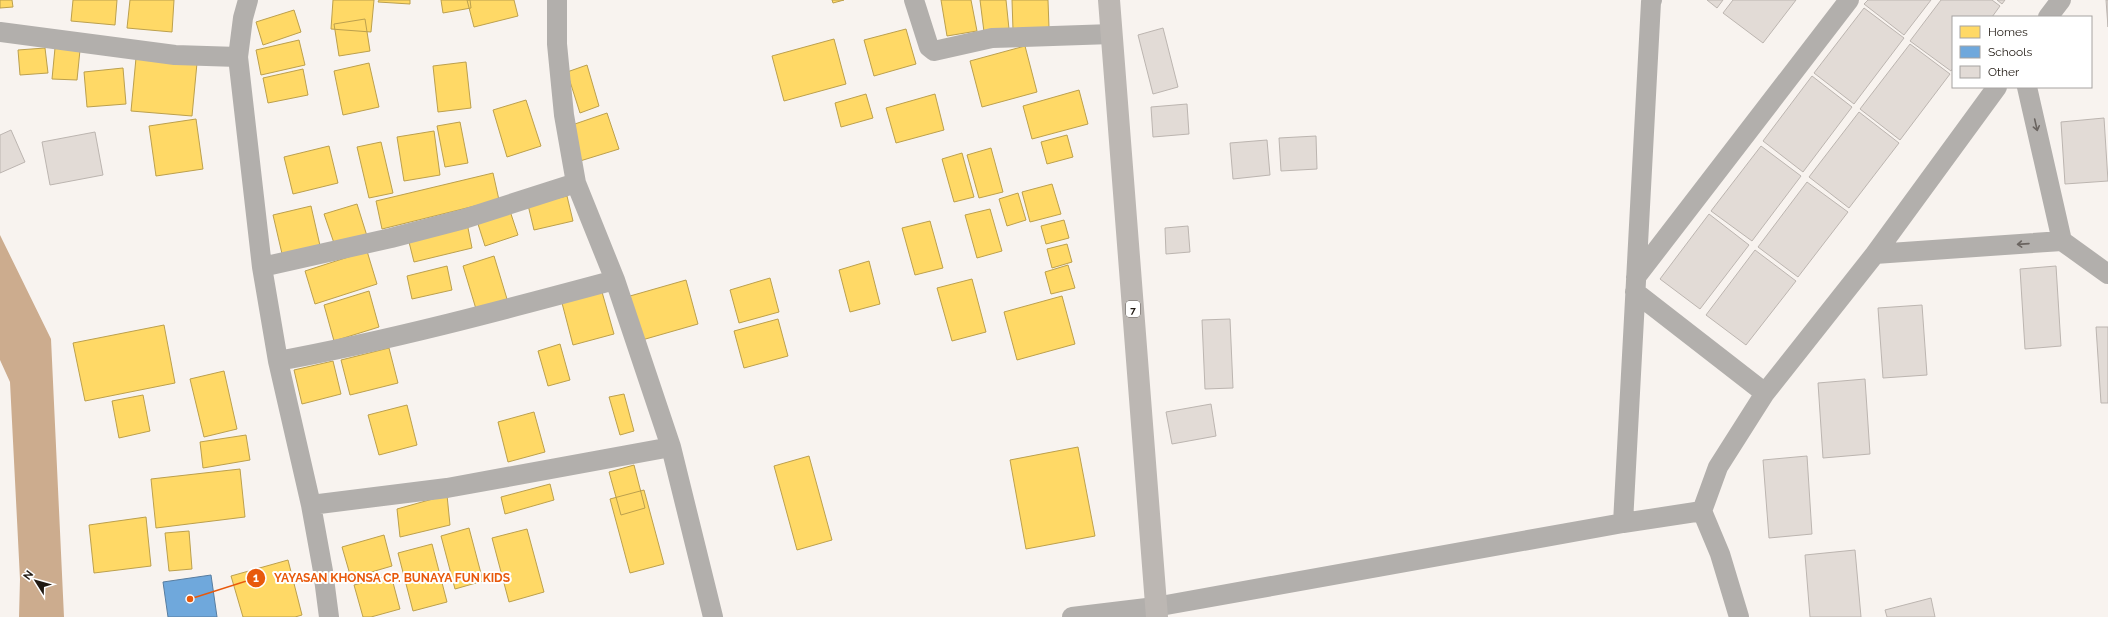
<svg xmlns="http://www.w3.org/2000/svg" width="2108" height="617" font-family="Raleway,sans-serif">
	<rect width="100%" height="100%" fill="#f8f3ef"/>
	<path fill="#ccac8e" d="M0,235L51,339L64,617H19L20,579L10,382L0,360Z"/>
	<path fill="#ffd966" stroke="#bca04d" d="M0,0H12L13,7L0,8Z
		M73,0H117L115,25L71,21Z
		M130,0H174L172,32L127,28Z
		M333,0H374L371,32L331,29Z
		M379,0H410V4L378,2Z
		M441,0H470L471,8L443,13Z
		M467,0H514L518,16L474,27Z
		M832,0H844L833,3Z
		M941,0H971L977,31L947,36Z
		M980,0H1006L1009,29L984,32Z
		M1012,0H1048L1049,28L1013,30Z
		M294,10L301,32L263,45L256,22Z
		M365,19L370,51L339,56L334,24Z
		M906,29L916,64L874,76L864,40Z
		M834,39L846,84L784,101L772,56Z
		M299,40L305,65L261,75L256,50Z
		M1025,46L1037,92L982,107L970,61Z
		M45,48L48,73L20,75L18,50Z
		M55,48L80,50L77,80L52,79Z
		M136,58L197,63L192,116L131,111Z
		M466,62L471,108L438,112L433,66Z
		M369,63L379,107L343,115L334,71Z
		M587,65L599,106L580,113L567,72Z
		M123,68L126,104L87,107L84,72Z
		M303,69L308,95L268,103L263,78Z
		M1079,90L1088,124L1032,139L1023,106Z
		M866,94L873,118L841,127L835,103Z
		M935,94L944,130L896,143L886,108Z
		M526,100L541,146L507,157L493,110Z
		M607,113L619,149L580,161L569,126Z
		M196,119L203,169L156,176L149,126Z
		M460,122L468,163L445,167L437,126Z
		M434,131L440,175L404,181L397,137Z
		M1067,135L1073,157L1047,164L1041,142Z
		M381,142L393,193L369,198L357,147Z
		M329,146L338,183L293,194L284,157Z
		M991,148L1003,192L979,198L967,155Z
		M962,153L974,197L954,202L942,159Z
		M493,173L499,200L382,229L376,201Z
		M1052,184L1061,214L1030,222L1022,192Z
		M1018,193L1026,220L1007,226L999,199Z
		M567,196L573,221L534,230L528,205Z
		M357,204L367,236L335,246L324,214Z
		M311,206L321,250L283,258L273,215Z
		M990,209L1002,251L977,258L965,215Z
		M510,211L518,235L485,246L477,221Z
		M1064,220L1069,238L1046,244L1041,226Z
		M930,221L943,268L915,275L902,228Z
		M467,223L472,248L414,262L408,238Z
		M1067,244L1072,262L1052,268L1047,249Z
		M367,251L377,284L315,304L305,271Z
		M494,256L507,299L476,309L463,266Z
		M869,261L880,304L850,312L839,270Z
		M1068,265L1075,288L1051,294L1045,272Z
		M447,266L452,290L412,299L407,276Z
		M770,278L779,312L739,323L730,290Z
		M972,279L986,332L952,341L937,288Z
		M686,280L698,324L642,340L630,296Z
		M369,291L379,327L334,341L324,305Z
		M602,292L614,334L573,345L562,303Z
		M1062,296L1075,344L1017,360L1004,312Z
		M778,319L788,356L744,368L734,331Z
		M164,325L175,383L85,401L73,343Z
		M560,344L570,380L548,386L538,351Z
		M389,348L398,383L350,395L341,360Z
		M333,361L341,394L302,404L294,370Z
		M224,371L237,429L204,437L190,379Z
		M624,394L634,431L620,435L609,397Z
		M143,395L150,431L119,438L112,401Z
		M407,405L417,445L379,455L368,415Z
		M534,412L545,452L508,462L498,422Z
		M246,435L250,460L203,468L200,442Z
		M1078,447L1095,536L1026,549L1010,460Z
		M809,456L832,540L797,550L774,466Z
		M634,465L645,508L621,515L609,472Z
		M240,469L245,517L156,528L151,479Z
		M550,484L554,500L505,514L501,497Z
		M644,490L664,564L630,573L610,499Z
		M447,495L450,525L400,537L397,509Z
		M146,517L151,566L94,573L89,525Z
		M469,528L483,581L455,589L441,536Z
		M527,529L544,592L509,602L492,538Z
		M189,531L192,569L169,571L165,533Z
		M384,535L392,566L351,578L342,547Z
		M432,544L447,602L413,611L398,553Z
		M288,560L302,615L295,617H243L231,576Z
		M391,575L400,609L371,617H363L354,585Z"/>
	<path fill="#6fa8dc" stroke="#587da0" d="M211,575L217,617H168L163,582Z"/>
	<path fill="#e2dbd6" stroke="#bcb5b0" d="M1707,0H1723L1717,8Z
		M1733,0H1796L1763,43L1723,13Z
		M1868,0H1931L1904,35L1864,4Z
		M1941,0H1992L2000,6L1992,17H1953V68L1951,71L1910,41Z
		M1997,0H2005L2002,4Z
		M2106,0H2108V27Z
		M1864,8L1904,38L1854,104L1814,73Z
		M1163,28L1178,87L1153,94L1138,35Z
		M1910,44L1950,74L1900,140L1860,109Z
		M1812,76L1852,107L1803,172L1763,141Z
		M1187,104L1189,134L1153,137L1151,107Z
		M1859,112L1899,143L1849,208L1809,177Z
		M2104,118L2108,181L2065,184L2061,122Z
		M11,130L25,162L0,173V135Z
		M95,132L103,175L50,185L42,142Z
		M1316,136L1317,169L1281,171L1279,138Z
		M1267,140L1270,175L1233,179L1230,143Z
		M1761,146L1801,176L1752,241L1711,211Z
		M1807,182L1848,212L1798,277L1758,247Z
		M1709,214L1749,245L1700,309L1660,279Z
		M1188,226L1190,252L1166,254L1165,228Z
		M1755,250L1796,281L1746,345L1706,315Z
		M2056,266L2061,346L2025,349L2020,269Z
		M1922,305L1927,375L1883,378L1878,308Z
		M1230,319L1233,388L1205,389L1202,320Z
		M2096,327H2108V403H2101Z
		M1865,379L1870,454L1823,458L1818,383Z
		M1211,404L1216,436L1172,444L1166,412Z
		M1807,456L1812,534L1769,538L1763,460Z
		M1855,550L1861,617H1810L1805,555Z
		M1931,598L1935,617H1887L1885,610Z"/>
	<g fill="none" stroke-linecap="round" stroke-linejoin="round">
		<path stroke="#b2afac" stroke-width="20" d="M248,0L243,18L238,57L262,267L278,361L311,505L323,571L329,617
			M557,0V44L564,115L576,183L615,280L671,447L713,617
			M914,0L929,47L934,51L992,38L1112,34
			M2048,17L2061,0
			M0,32L175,55L238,57
			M2027,87L2062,241
			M1875,254L2062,241L2108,274
			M262,267L391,238L464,219L576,183
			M1636,277L1849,0
			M1635,292L1765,393
			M278,361C392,340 503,310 615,280
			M311,505L447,488L671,447
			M1702,511L1718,467L1765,393L1875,254L1997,87
			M1623,523L1702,511L1720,554L1739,617
			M1072,617L1155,607L1623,523L1651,2L1652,0"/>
		<path stroke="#bcb7b3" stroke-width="22" d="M1109,0L1157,617"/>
	</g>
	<defs><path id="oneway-shaft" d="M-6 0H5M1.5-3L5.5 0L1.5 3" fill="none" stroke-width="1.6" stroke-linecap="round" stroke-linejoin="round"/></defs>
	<g stroke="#6a6460">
		<use href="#oneway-shaft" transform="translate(2036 125) rotate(77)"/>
		<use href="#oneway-shaft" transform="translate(2023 244) rotate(176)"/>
	</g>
	<g text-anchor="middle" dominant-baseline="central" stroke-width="4" stroke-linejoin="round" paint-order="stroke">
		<rect fill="#fff" stroke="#645f5a" stroke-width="1" x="1126" y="301" width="14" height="16" rx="3"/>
		<g font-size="10" font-weight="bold" fill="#211a13">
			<text x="1133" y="309">7</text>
		</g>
	</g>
	<path fill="none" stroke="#e8590c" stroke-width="1.5" d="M190 599L256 578"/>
	<g fill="#e8590c" stroke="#fff" stroke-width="1.5">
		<circle cx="190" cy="599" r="4"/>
		<circle cx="256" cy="578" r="10"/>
	</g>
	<g font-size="12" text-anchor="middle" font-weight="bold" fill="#fff">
		<text x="256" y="582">1</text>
	</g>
	<g font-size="12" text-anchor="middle" font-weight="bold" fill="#e8590c" stroke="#fff" stroke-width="4" stroke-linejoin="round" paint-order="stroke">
		<text x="392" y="582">YAYASAN KHONSA CP. BUNAYA FUN KIDS</text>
	</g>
	<rect x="1952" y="16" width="140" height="72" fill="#ffffff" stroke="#a6a3a1"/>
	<rect x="1960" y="26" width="20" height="12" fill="#ffd966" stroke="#a6a3a1"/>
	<text x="1988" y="36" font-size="12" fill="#211a13">Homes</text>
	<rect x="1960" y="46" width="20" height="12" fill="#6fa8dc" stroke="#a6a3a1"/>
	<text x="1988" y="56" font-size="12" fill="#211a13">Schools</text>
	<rect x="1960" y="66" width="20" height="12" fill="#e2dbd6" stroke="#a6a3a1"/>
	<text x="1988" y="76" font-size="12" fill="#211a13">Other</text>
	<g transform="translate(36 581) rotate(307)" stroke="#ffffff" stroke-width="3" paint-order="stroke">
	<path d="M0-3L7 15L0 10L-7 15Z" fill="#211a13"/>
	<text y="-6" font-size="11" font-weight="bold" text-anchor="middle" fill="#211a13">N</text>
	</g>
</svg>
